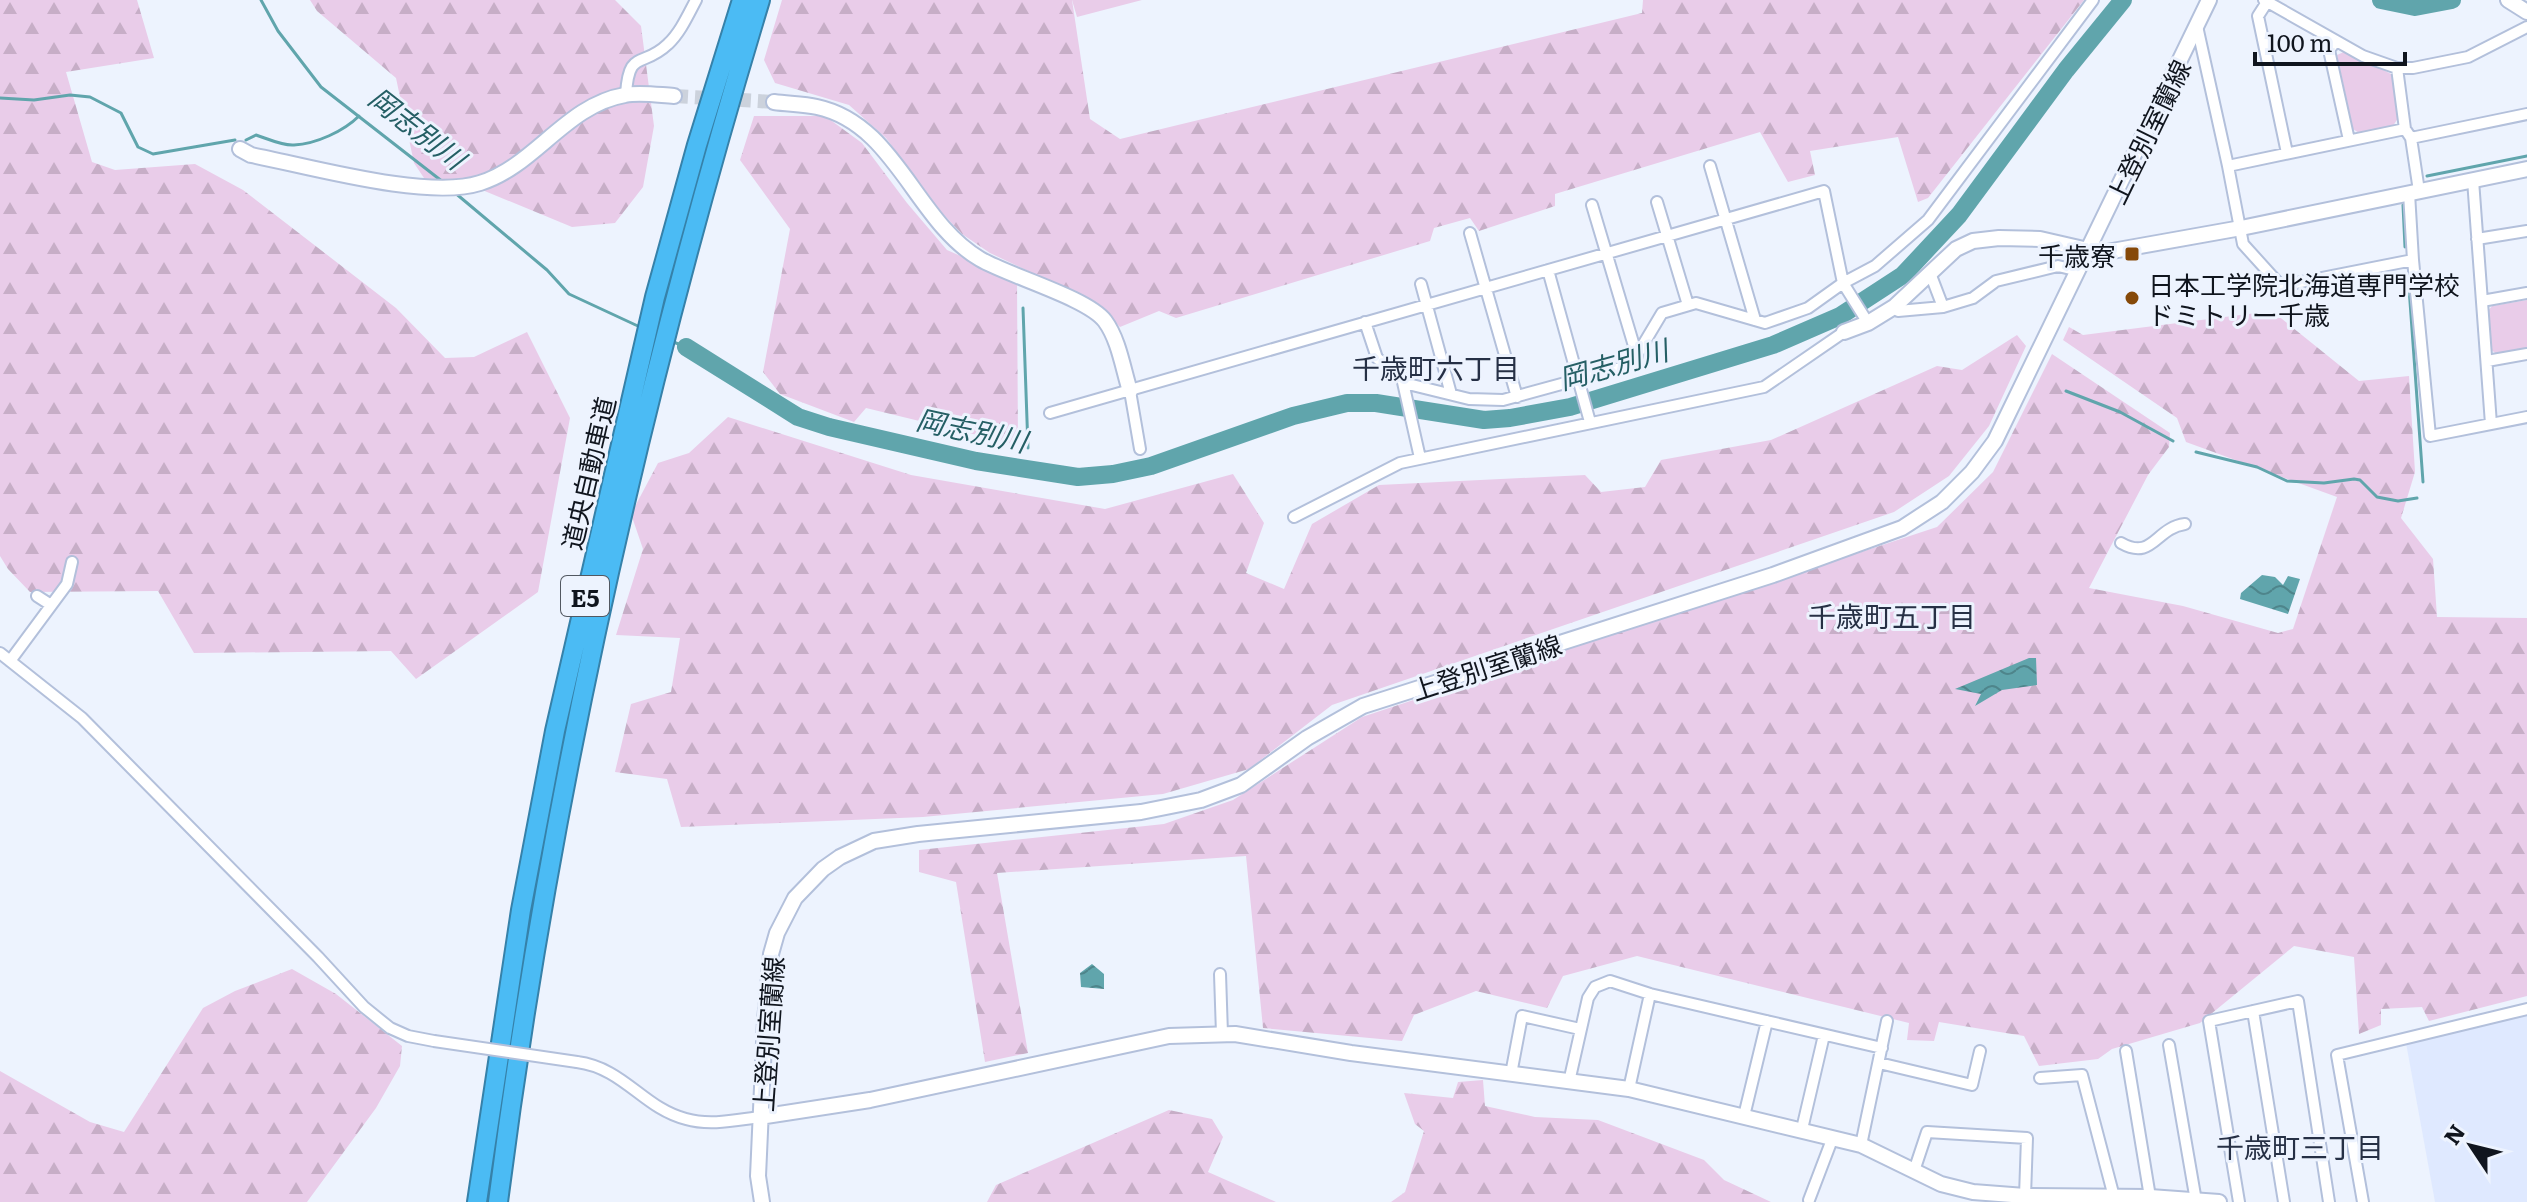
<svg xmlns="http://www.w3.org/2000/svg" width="2527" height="1202" font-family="Literata,'Noto Sans JP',serif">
	<defs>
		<pattern id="forest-firs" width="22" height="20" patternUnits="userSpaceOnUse" patternTransform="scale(2)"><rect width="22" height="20" fill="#e9cce9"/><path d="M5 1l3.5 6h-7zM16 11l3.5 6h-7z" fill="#c7aec7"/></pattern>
		<pattern id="water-waves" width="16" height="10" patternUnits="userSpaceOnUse" patternTransform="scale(2)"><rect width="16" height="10" fill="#60a5ac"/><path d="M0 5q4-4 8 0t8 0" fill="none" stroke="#4e858b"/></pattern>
	</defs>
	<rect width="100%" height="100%" fill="#edf3fe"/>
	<path fill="#dfe9ff" d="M2527,1015V1202H2435L2406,1043Z"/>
	<path fill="#e9cce9" d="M1072,0H1142L1077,17Z
		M2346,51L2391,74L2400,115L2393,126L2359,133L2353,129L2337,55Z
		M2527,300V350L2498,355L2490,349L2488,311L2492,306Z"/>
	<path fill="url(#forest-firs)" d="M0,0H137L154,58L66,72L92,162L115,170L195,164L243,190L396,308L445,358L474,357L527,332L570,418L538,592L416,679L391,651L194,653L158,591L30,592L8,569L0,556Z
		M310,0H615L641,26L654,126L643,187L615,223L572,227L458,180L426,181L414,163L396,78L317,11Z
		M782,0H1072L1090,119L1120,139L1642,13L1643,0H2084L1928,198L1918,202L1898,137L1810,151L1815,175L1788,182L1760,132L1555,194V206L1479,231L1470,218L1434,228L1430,241L1176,318L1159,311L1120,327L1094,302L990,253L962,234L942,213L886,138L849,105L775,83L764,60Z
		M754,116H825L862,143L907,203L947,250L1017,281L1018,445L866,408L854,422L780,394L763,372L790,229L740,160Z
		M2272,311L2359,381L2409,376L2415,472L2401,518L2433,559L2437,617L2527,618V996L2429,1021L2422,1007L2381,1009V1025L2359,1034L2354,957L2294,946L2200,1023L2112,1049L2098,1059L2039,1066L2024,1036L1939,1022L1934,1041L1907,1040L1909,1023L1637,956L1563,976L1547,1008L1476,991L1414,1015L1402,1041L1263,1028L1246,856L997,873L1028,1053L985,1062L956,882L919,872V850L1164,824L1233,800L1362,717L1937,527L1993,472L2052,354L2170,433L2169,447L2148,475L2089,588L2183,606L2278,633L2293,629L2337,497L2186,442L2177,418L2063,340L2069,327L2083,335Z
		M2017,335L2026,346L1989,426L1949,476L1894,512L1332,705L1249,769L1163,794L923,817L681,827L667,779L615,772L631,704L671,692L680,638L616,635L643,549L631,514L658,463L689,453L728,417L911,475L1105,509L1233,474L1264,523L1246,573L1284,589L1312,524L1379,485L1585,475L1601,492L1645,487L1661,460L1771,440L1937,366L1962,370Z
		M292,969L336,994L402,1046L400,1066L376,1108L307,1202H0V1071L90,1122L124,1132L203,1008L235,991Z
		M1483,1080L1485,1106L1535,1117L1598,1120L1704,1160L1724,1180L1771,1202H1391L1405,1192L1424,1131L1415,1124L1404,1093L1453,1098L1458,1082Z
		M1169,1110L1212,1119L1223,1137L1208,1172L1276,1202H987L996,1185Z"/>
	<path fill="url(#water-waves)" d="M2262,575L2275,577L2283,585L2288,576L2300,579L2288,614L2240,599L2241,593Z
		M2029,658H2036L2037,685L2002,690L1975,706L1981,694L1955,689Z
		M1092,964L1104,974V989L1081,987L1080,973Z"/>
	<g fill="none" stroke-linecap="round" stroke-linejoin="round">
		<path stroke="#60a5ac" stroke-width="3" d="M261,0L278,31L321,87L443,182
			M0,98L34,100L70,95L90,97L121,113L138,147L153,154L235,140
			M246,140L256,135C268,139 283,146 294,145C316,144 344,131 359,116
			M2427,176L2527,156
			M454,192L547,270L569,294L640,327
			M2403,205L2405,247
			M2408,274L2423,482
			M1023,308L1028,448
			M671,341L686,347
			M2066,391L2120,412L2173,441
			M2196,452L2257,467L2287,481L2324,483L2354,479L2360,480L2377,497L2398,501L2417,498"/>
		<path stroke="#60a5ac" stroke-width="18" d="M2381,0L2415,7L2452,0
			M686,347L798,417L829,427L976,461L1078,477L1113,474L1151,466L1293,416L1347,403H1376L1484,420L1510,418L1570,407L1773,345L1840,316L1903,275L1959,215L2066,70L2123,0"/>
		<path stroke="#ccd2dc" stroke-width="14" stroke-dasharray="14 7" stroke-linecap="butt" d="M674,96L774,102"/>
		<g stroke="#b3c0db" stroke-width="14">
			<path id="street" d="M2264,0L2363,56L2397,68H2413L2468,57L2527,27
				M2267,2L2258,16L2287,153
				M2197,26L2228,166L2243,244L2281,286L2413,260
				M2336,41L2329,50L2349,140
				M2397,68L2405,129L2411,138L2419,191
				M626,94C629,48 642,69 668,44C680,33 688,15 696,0
				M2411,138L2527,114
				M1710,166L1755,320
				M2228,166L2405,129
				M2473,180L2491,424
				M2409,193L2413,260L2430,436L2527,417
				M1657,202L1688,305
				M1592,205L1637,356
				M1470,233L1517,397
				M2477,239L2527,231
				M1548,270L1590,422
				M1930,273L1943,307
				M1421,284L1451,394
				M2482,301L2527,293
				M1894,307L1898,311L1943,307L1973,298L1996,281L2058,266L2079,271
				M1365,322L1377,358L1402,378L1420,458
				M2487,361L2527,354
				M1404,383L1469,399L1503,400L1631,365L1662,313L1696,303L1765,323L1808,308L1843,283L1875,266L1928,220L2093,0
				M1130,391L1140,449
				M1050,413L1824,191L1843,283L1868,323
				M1294,517L1400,463L1764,387L1844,332
				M2121,543C2153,561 2155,528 2185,524
				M37,596L51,605
				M0,653L82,718L318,957L364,1007L390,1028L408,1036L434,1041
				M10,661L67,584L72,562
				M1220,974L1222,1034
				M2253,1011L2284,1202
				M2169,1045L2196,1201
				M2126,1051L2150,1197
				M577,1062C624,1068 643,1108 686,1119C710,1126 736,1120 760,1117
				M1879,1063L1972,1085L1980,1051
				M1511,1074L1522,1016L1580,1029
				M2040,1078L2082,1075L2114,1197
				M1569,1082L1588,998L1595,987L1610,981L1650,994L1882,1048
				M1629,1089L1650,994
				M1744,1116L1767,1021
				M1802,1129L1824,1035
				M1861,1145L1887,1021
				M1914,1171L1927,1132L2027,1138L2025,1196
				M1809,1200L1833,1137
				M2239,1202L2209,1021L2298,1001L2329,1202
				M2363,1202L2337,1055L2527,1009"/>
		</g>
		<g stroke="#b3c0db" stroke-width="18">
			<path id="secondary" d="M2508,0L2527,12
				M774,102C788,104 803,104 817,107C896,124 915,221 980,259C1009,276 1088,298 1105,321C1119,340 1123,369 1130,391
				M240,149L251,155C308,166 427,200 480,183C535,166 566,105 625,95C640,92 658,95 674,96
				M1844,332L1868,323L1894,307L1956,249L1973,241L1999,238L2040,239L2101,253L2241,228L2527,169
				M760,1117L870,1100L1169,1036L1235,1034L1351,1053L1629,1089L1861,1145L1941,1184L1973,1192L2025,1196L2150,1197L2219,1202
				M762,1202L758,1176L765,1021L771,954L777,933L795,898L823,869L840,857L874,841L918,834L1141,812L1201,800L1241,785L1307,738L1363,706L1773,575L1902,528L1942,502L1972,472L1995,441L2209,0"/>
		</g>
		<g stroke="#3681a9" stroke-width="22">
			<path id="highway" d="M477,1202L521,910L555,731L655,297L697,145L742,0
				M498,1202C550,794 641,393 760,0"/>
		</g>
		<use href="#street" stroke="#fff" stroke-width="10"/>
		<use href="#secondary" stroke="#fff" stroke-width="14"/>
		<use href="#highway" stroke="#4bbbf4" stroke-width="18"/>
		<g stroke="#b3c0db" stroke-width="14" stroke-linecap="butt">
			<path id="street-bridge" d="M434,1041L577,1062"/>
		</g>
		<use href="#street-bridge" stroke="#fff" stroke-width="10"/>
	</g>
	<g fill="#864909" stroke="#edf3fe" stroke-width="3">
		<rect x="2124" y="246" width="16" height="16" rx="4"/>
		<circle cx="2132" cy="298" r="8"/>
	</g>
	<g text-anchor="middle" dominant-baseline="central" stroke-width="6" stroke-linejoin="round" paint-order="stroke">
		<rect fill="#edf3fe" stroke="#525861" stroke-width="2" x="561" y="576" width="48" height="40" rx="6"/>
		<g font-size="24" font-weight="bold" fill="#10151e">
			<text x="585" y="596">E5</text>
		</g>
		<g font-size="26" fill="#10151e" stroke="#edf3fe">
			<text transform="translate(2147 131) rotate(-64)">上登別室蘭線</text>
			<text transform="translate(587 473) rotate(-77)">道央自動車道</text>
			<text transform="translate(1486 666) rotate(-18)">上登別室蘭線</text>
			<text transform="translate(767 1034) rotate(-86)">上登別室蘭線</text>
		</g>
		<g font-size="26" fill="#10151e" stroke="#edf3fe" text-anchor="end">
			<text x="2116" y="254">千歳寮</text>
			<text x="2148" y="283" text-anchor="start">日本工学院北海道専門学校<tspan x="2148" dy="30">ドミトリー千歳</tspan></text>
		</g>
		<g font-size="28" font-style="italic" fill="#255f65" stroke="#edf3fe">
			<text transform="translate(418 127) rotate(38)">岡志別川</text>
			<text transform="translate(1613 363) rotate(-16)">岡志別川</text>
			<text transform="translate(972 429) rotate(12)">岡志別川</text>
		</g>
		<g font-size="28" fill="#263045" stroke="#edf3fe">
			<text x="1436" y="367">千歳町六丁目</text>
			<text x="1892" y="615">千歳町五丁目</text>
			<text x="2300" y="1146">千歳町三丁目</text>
		</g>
	</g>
	<g transform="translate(2471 1146) rotate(305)" stroke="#edf3fe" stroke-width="6" paint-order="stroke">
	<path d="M0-6L14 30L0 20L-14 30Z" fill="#10151e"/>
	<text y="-12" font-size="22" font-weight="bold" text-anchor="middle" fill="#10151e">N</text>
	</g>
	<path d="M2255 52v12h150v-12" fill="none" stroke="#10151e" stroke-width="4"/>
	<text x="2267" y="52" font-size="24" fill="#10151e" stroke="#edf3fe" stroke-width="6" paint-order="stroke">100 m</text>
</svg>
